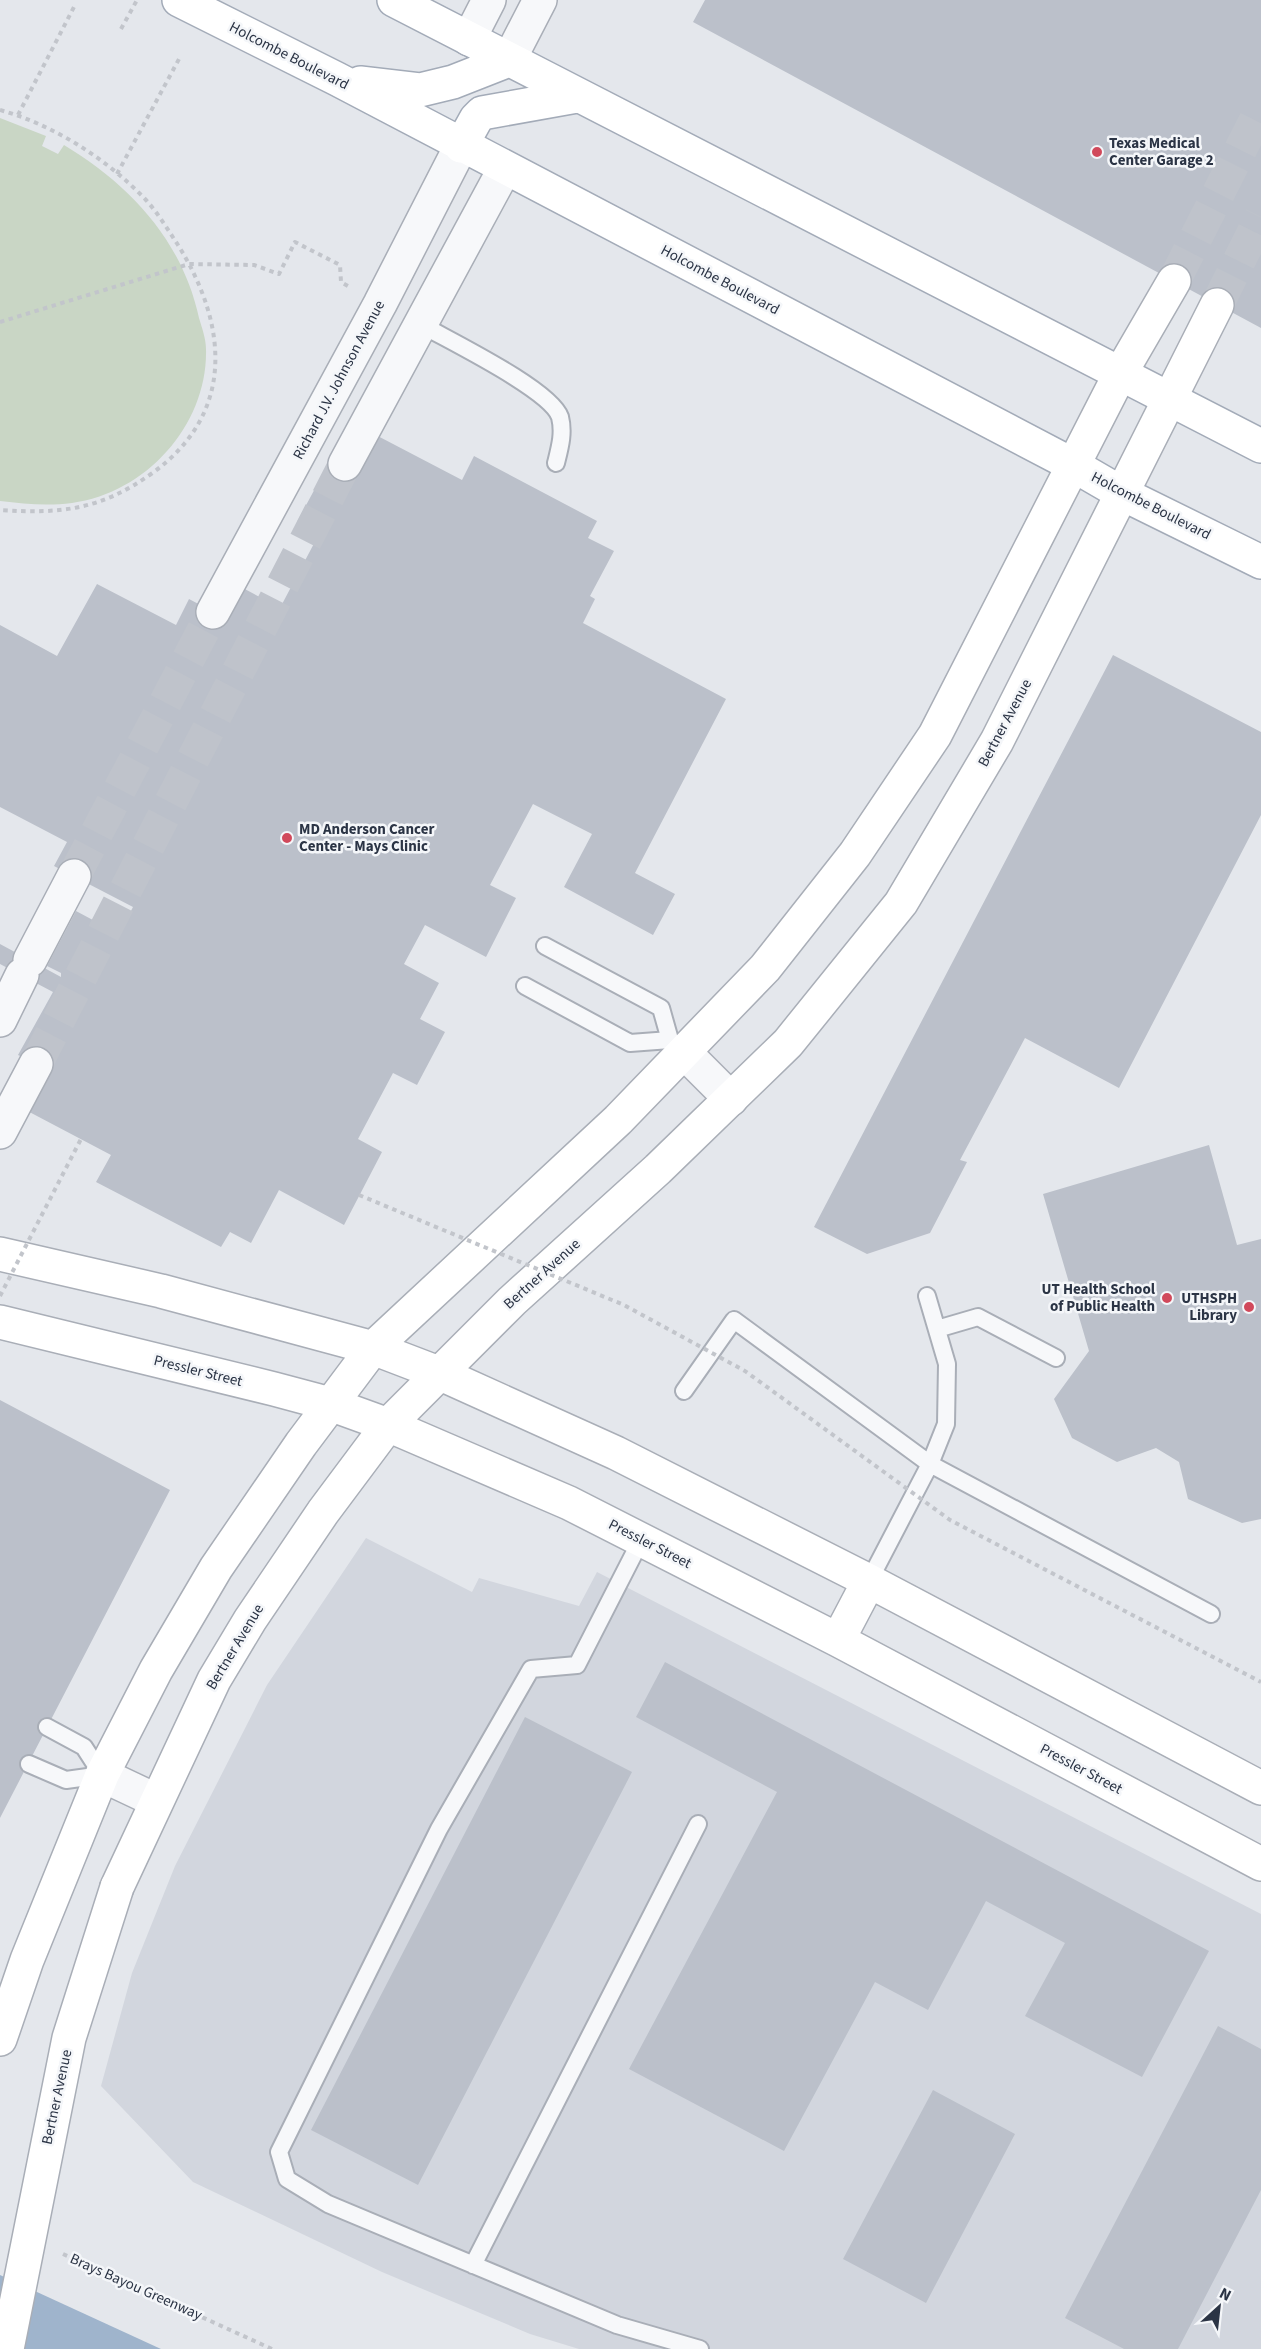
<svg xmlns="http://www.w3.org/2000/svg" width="1261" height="2349" font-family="'Source Sans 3',sans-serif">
	<rect width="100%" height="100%" fill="#e4e7ec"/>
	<path fill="#d2d6de" d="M366,1538L472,1592L479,1578L579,1606L597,1572L1261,1914V2349H579L530,2334L382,2272L193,2182L101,2086L132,1973L175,1866L267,1685Z"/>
	<path fill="#c9d6c5" d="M0,118L46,136L42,146L58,154L64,145C130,185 182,240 199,318C202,328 206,339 206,349C208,424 147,493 72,503C48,506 24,504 0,501Z"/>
	<path fill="#9fb4cc" d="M0,2275L161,2349H0Z"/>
	<path fill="#bbc0ca" d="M705,0H1261V328L693,22Z
		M372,433L462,480L474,456L597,521L588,538L614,551L590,596L595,599L583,623L726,699L635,873L675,894L653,935L564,887L592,834L533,804L490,885L516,898L486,957L425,925L404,964L439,983L420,1019L445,1032L417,1085L393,1073L358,1139L382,1152L344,1225L279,1190L251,1243L230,1232L221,1247L96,1182L111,1155L18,1106L40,1066L18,1055L53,992L0,964V944L61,977V973L47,966L76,911L119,934L133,907L54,866L67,842L0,807V625L57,656L97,584L176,625L189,599L225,618L241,587L280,608L319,534L297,522L332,457Z
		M1113,655L1261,732V815L1119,1088L1025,1038L960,1160L967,1162L930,1233L867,1254L814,1227Z
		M1209,1145L1237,1245L1261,1239V1519L1242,1523L1188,1499L1179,1462L1156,1448L1117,1462L1072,1438L1054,1399L1089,1351L1043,1194Z
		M0,1400L170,1490L0,1818Z
		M665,1662L1209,1951L1142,2077L1025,2016L1065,1943L986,1901L928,2010L875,1982L784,2151L629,2069L777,1792L636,1717Z
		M525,1717L632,1772L418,2185L311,2130Z
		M1218,2026L1261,2049V2190L1178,2349H1124L1065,2318Z
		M933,2090L1015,2134L926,2303L843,2259Z"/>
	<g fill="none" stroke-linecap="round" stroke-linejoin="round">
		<path stroke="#bfc3cb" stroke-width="33" stroke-dasharray="33 16" stroke-linecap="butt" d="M74,876L213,612
			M36,1064L345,464"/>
		<path stroke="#bfc3cb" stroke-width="33" stroke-dasharray="33 16" stroke-linecap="butt" d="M1174,281L1261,109
			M1217,305L1261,217"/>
		<g stroke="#a9aeb7" stroke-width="20">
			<path id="lane" d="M422,325C450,341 551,390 560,417C564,433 560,447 556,463
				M545,946L661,1008L670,1040L684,1052
				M525,986L630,1043L670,1040
				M937,1329L978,1317L1056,1358
				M684,1391L734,1320L930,1464L1211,1614
				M641,1540L577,1665L531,1669L439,1829L279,2152L287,2179L328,2204L617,2325L700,2349
				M869,1581L930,1464L946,1424L947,1364L927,1296
				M29,1764L66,1780L102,1775L84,1747L47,1727
				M473,2265L698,1824"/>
		</g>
		<g stroke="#a9aeb7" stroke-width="36">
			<path id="street" d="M469,39L489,0
				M509,60L540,0
				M345,464L505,168
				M213,612L380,304L461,146
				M30,960L74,876
				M0,1020L22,975
				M684,1052L731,1099
				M0,1132L36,1064
				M102,1775L155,1800"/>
		</g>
		<g stroke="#a9aeb7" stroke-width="36">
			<path id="secondary" d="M0,1254L161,1291L321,1334L373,1348L441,1374L616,1453L869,1581L1261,1788
				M0,1322L274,1389L330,1404L388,1425L569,1503L838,1640L1261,1864
				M838,1640L869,1581
				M117,1887L214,1680L250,1620L323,1512L388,1425L512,1301L658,1169L788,1043L901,903L997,741L1217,305
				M0,2039L27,1960L102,1775L156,1670L216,1568L301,1444L373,1348L618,1120L765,968L855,854L935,735L1120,374L1174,281"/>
		</g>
		<g stroke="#a3abb8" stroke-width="36">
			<path id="primary" d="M179,0L337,79L1073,465L1123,494L1261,562
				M394,0L1261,446
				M360,83L420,90L453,82L509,60
				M461,146L476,119L482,113L577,96"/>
		</g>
		<path stroke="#c2c5cb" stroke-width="4" stroke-dasharray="4.5 4.5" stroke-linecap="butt" d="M121,29L137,0
			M0,110C54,125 107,159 146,200C158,213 168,230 178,245C228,325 236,414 151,474C100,510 61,514 0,510
			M18,115L75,5
			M117,174L179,59
			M0,322L189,264L254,265L279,274L295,242L340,265L341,282L348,286
			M63,2254L272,2349"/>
		<use href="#lane" stroke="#f7f8fa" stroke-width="16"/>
		<use href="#street" stroke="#f7f8fa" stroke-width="33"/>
		<use href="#secondary" stroke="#fff" stroke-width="33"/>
		<use href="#primary" stroke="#fff" stroke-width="33"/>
		<g stroke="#a9aeb7" stroke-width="36" stroke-linecap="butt">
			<path id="secondary-bridge" d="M7,2349L69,2038L117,1887"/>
		</g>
		<path stroke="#c2c5cb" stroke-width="4" stroke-dasharray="4.5 4.5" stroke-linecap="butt" d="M359,1195L624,1305L745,1371L950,1520L1261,1682
			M0,1296L81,1139"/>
		<use href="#secondary-bridge" stroke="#fff" stroke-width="33"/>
	</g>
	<g fill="#d1495b" stroke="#f4f6f9" stroke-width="2">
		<circle cx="1097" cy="152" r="6"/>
		<circle cx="287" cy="838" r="6"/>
		<circle cx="1167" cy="1298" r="6"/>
		<circle cx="1249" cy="1307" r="6"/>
	</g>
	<g text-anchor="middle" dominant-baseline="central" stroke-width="5" stroke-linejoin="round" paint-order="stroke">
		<g font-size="15" fill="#2b3445" stroke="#f4f6f9">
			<text transform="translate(289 56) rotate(27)">Holcombe Boulevard</text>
			<text transform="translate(720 280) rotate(28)">Holcombe Boulevard</text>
			<text transform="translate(339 380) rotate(-62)">Richard J.V. Johnson Avenue</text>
			<text transform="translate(1151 506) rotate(27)">Holcombe Boulevard</text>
			<text transform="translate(1005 723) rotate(-62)">Bertner Avenue</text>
			<text transform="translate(542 1274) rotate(-42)">Bertner Avenue</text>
			<text transform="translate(198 1371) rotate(14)">Pressler Street</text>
			<text transform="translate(650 1544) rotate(27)">Pressler Street</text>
			<text transform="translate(235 1647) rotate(-59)">Bertner Avenue</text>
			<text transform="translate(1081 1769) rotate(28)">Pressler Street</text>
			<text transform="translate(57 2097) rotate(-78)">Bertner Avenue</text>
			<text transform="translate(136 2287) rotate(24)">Brays Bayou Greenway</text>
		</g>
		<g font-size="15" font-weight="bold" fill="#2b3445" stroke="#f4f6f9" text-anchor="start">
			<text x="1109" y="143">Texas Medical<tspan x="1109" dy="17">Center Garage 2</tspan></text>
			<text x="299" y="829">MD Anderson Cancer<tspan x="299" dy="17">Center - Mays Clinic</tspan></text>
			<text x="1155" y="1289" text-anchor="end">UT Health School<tspan x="1155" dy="17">of Public Health</tspan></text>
			<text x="1237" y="1298" text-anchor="end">UTHSPH<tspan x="1237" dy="17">Library</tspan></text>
		</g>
	</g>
	<g transform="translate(1219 2307) rotate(27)" stroke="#f4f6f9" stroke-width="4.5" paint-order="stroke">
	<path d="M0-4.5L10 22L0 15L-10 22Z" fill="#2b3445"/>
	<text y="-9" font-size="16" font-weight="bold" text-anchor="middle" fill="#2b3445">N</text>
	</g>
</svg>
